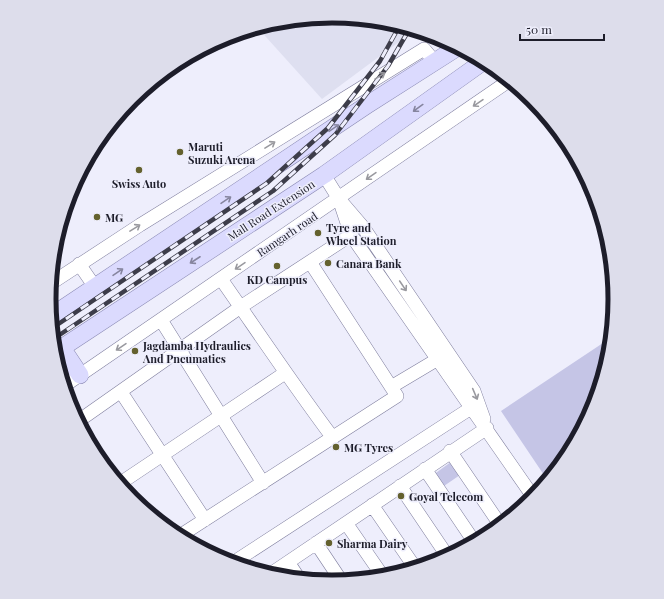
<svg xmlns="http://www.w3.org/2000/svg" width="664" height="599" font-family="'Playfair Display',serif">
	<rect width="100%" height="100%" fill="#eeeefc"/>
	<path fill="#dedff0" d="M332,16L388,21L415,30L322,99L257,27L277,21Z"/>
	<path fill="#c5c5e6" d="M612,337C608,377 590,424 567,458C562,466 554,474 548,481L501,411Z
		M451,462L460,475L441,488L433,475Z"/>
	<g fill="none" stroke-linecap="round" stroke-linejoin="round">
		<g stroke="#7e7d9d" stroke-width="14">
			<path id="minor" d="M324,175L339,199L363,227L474,391L484,419
				M339,199L351,235L534,498
				M79,264L95,287
				M221,279C258,332 294,386 333,438
				M50,284L140,225L424,49L435,62
				M161,320L263,483
				M64,386L510,80
				M391,387L443,356
				M121,392L205,520
				M77,422L242,306L351,235
				M450,451L501,526
				M425,469L475,543
				M119,484L285,373
				M400,486L448,557
				M372,505L416,569
				M346,523L384,578
				M178,537L397,396L310,262
				M316,543L342,582
				M288,562L300,580
				M231,564L471,408
				M269,575L487,428"/>
		</g>
		<g stroke="#8988b3" stroke-width="18">
			<path id="major" d="M50,317L367,105L458,47
				M62,348L80,375
				M54,353L324,175L484,61"/>
		</g>
		<use href="#minor" stroke="#fff" stroke-width="13"/>
		<use href="#major" stroke="#dbdafe" stroke-width="17"/>
		<g stroke="#3d3d4a" stroke-width="4.5">
			<path id="rail" d="M51,329L267,183L328,128L380,61L400,25
				M52,340L273,191L335,135L388,66L410,28"/>
		</g>
		<use href="#rail" stroke="#eeeefc" stroke-width="3" stroke-dasharray="9" stroke-linecap="butt"/>
	</g>
	<defs><path id="oneway-shaft" d="M-6 0H5M1.5-3L5.5 0L1.5 3" fill="none" stroke-width="1.6" stroke-linecap="round" stroke-linejoin="round"/></defs>
	<g stroke="#99999f">
		<use href="#oneway-shaft" transform="translate(380 76) rotate(-32)"/>
		<use href="#oneway-shaft" transform="translate(478 103) rotate(146)"/>
		<use href="#oneway-shaft" transform="translate(270 145) rotate(-32)"/>
		<use href="#oneway-shaft" transform="translate(371 176) rotate(145)"/>
		<use href="#oneway-shaft" transform="translate(135 228) rotate(-32)"/>
		<use href="#oneway-shaft" transform="translate(240 266) rotate(146)"/>
		<use href="#oneway-shaft" transform="translate(403 286) rotate(56)"/>
		<use href="#oneway-shaft" transform="translate(121 347) rotate(146)"/>
		<use href="#oneway-shaft" transform="translate(475 394) rotate(67)"/>
	</g>
	<g stroke="#86859f">
		<use href="#oneway-shaft" transform="translate(418 108) rotate(144)"/>
		<use href="#oneway-shaft" transform="translate(334 128) rotate(-34)"/>
		<use href="#oneway-shaft" transform="translate(226 200) rotate(-34)"/>
		<use href="#oneway-shaft" transform="translate(195 260) rotate(147)"/>
		<use href="#oneway-shaft" transform="translate(118 272) rotate(-34)"/>
	</g>
	<g fill="#64612e" stroke="#eeeefc" stroke-width="1.5">
		<circle cx="180" cy="152" r="4"/>
		<circle cx="139" cy="170" r="4"/>
		<circle cx="97" cy="217" r="4"/>
		<circle cx="318" cy="233" r="4"/>
		<circle cx="328" cy="263" r="4"/>
		<circle cx="277" cy="266" r="4"/>
		<circle cx="135" cy="351" r="4"/>
		<circle cx="336" cy="447" r="4"/>
		<circle cx="401" cy="496" r="4"/>
		<circle cx="329" cy="543" r="4"/>
	</g>
	<g text-anchor="middle" dominant-baseline="central" stroke-width="3" stroke-linejoin="round" paint-order="stroke">
		<g font-size="11" font-weight="bold" fill="#1d1d2a" stroke="#eeeefc" text-anchor="start">
			<text x="188" y="146">Maruti<tspan x="188" dy="13">Suzuki Arena</tspan></text>
			<text x="139" y="183" text-anchor="middle">Swiss Auto</text>
			<text x="105" y="217">MG</text>
			<text x="326" y="227">Tyre and<tspan x="326" dy="13">Wheel Station</tspan></text>
			<text x="336" y="263">Canara Bank</text>
			<text x="277" y="279" text-anchor="middle">KD Campus</text>
			<text x="143" y="345">Jagdamba Hydraulics<tspan x="143" dy="13">And Pneumatics</tspan></text>
			<text x="344" y="447">MG Tyres</text>
			<text x="409" y="496">Goyal Telecom</text>
			<text x="337" y="543">Sharma Dairy</text>
		</g>
		<g font-size="11" fill="#1d1d2a" stroke="#eeeefc">
			<text transform="translate(271 210) rotate(-33)">Mall Road Extension</text>
			<text transform="translate(287 234) rotate(-34)">Ramgarh road</text>
		</g>
	</g>
	<path d="M0 0H664V599H0ZM56 299a276 276 0 1 1 552 0a276 276 0 1 1-552 0Z" fill="#ddddeb" fill-rule="evenodd"/>
	<path fill="none" stroke="#1d1d2a" stroke-width="5" d="M56 299a276 276 0 1 1 552 0a276 276 0 1 1-552 0Z"/>
	<path d="M520 34v6h84v-6" fill="none" stroke="#1d1d2a" stroke-width="2"/>
	<text x="526" y="34" font-size="12" fill="#1d1d2a" stroke="#eeeefc" stroke-width="3" paint-order="stroke">50 m</text>
</svg>
